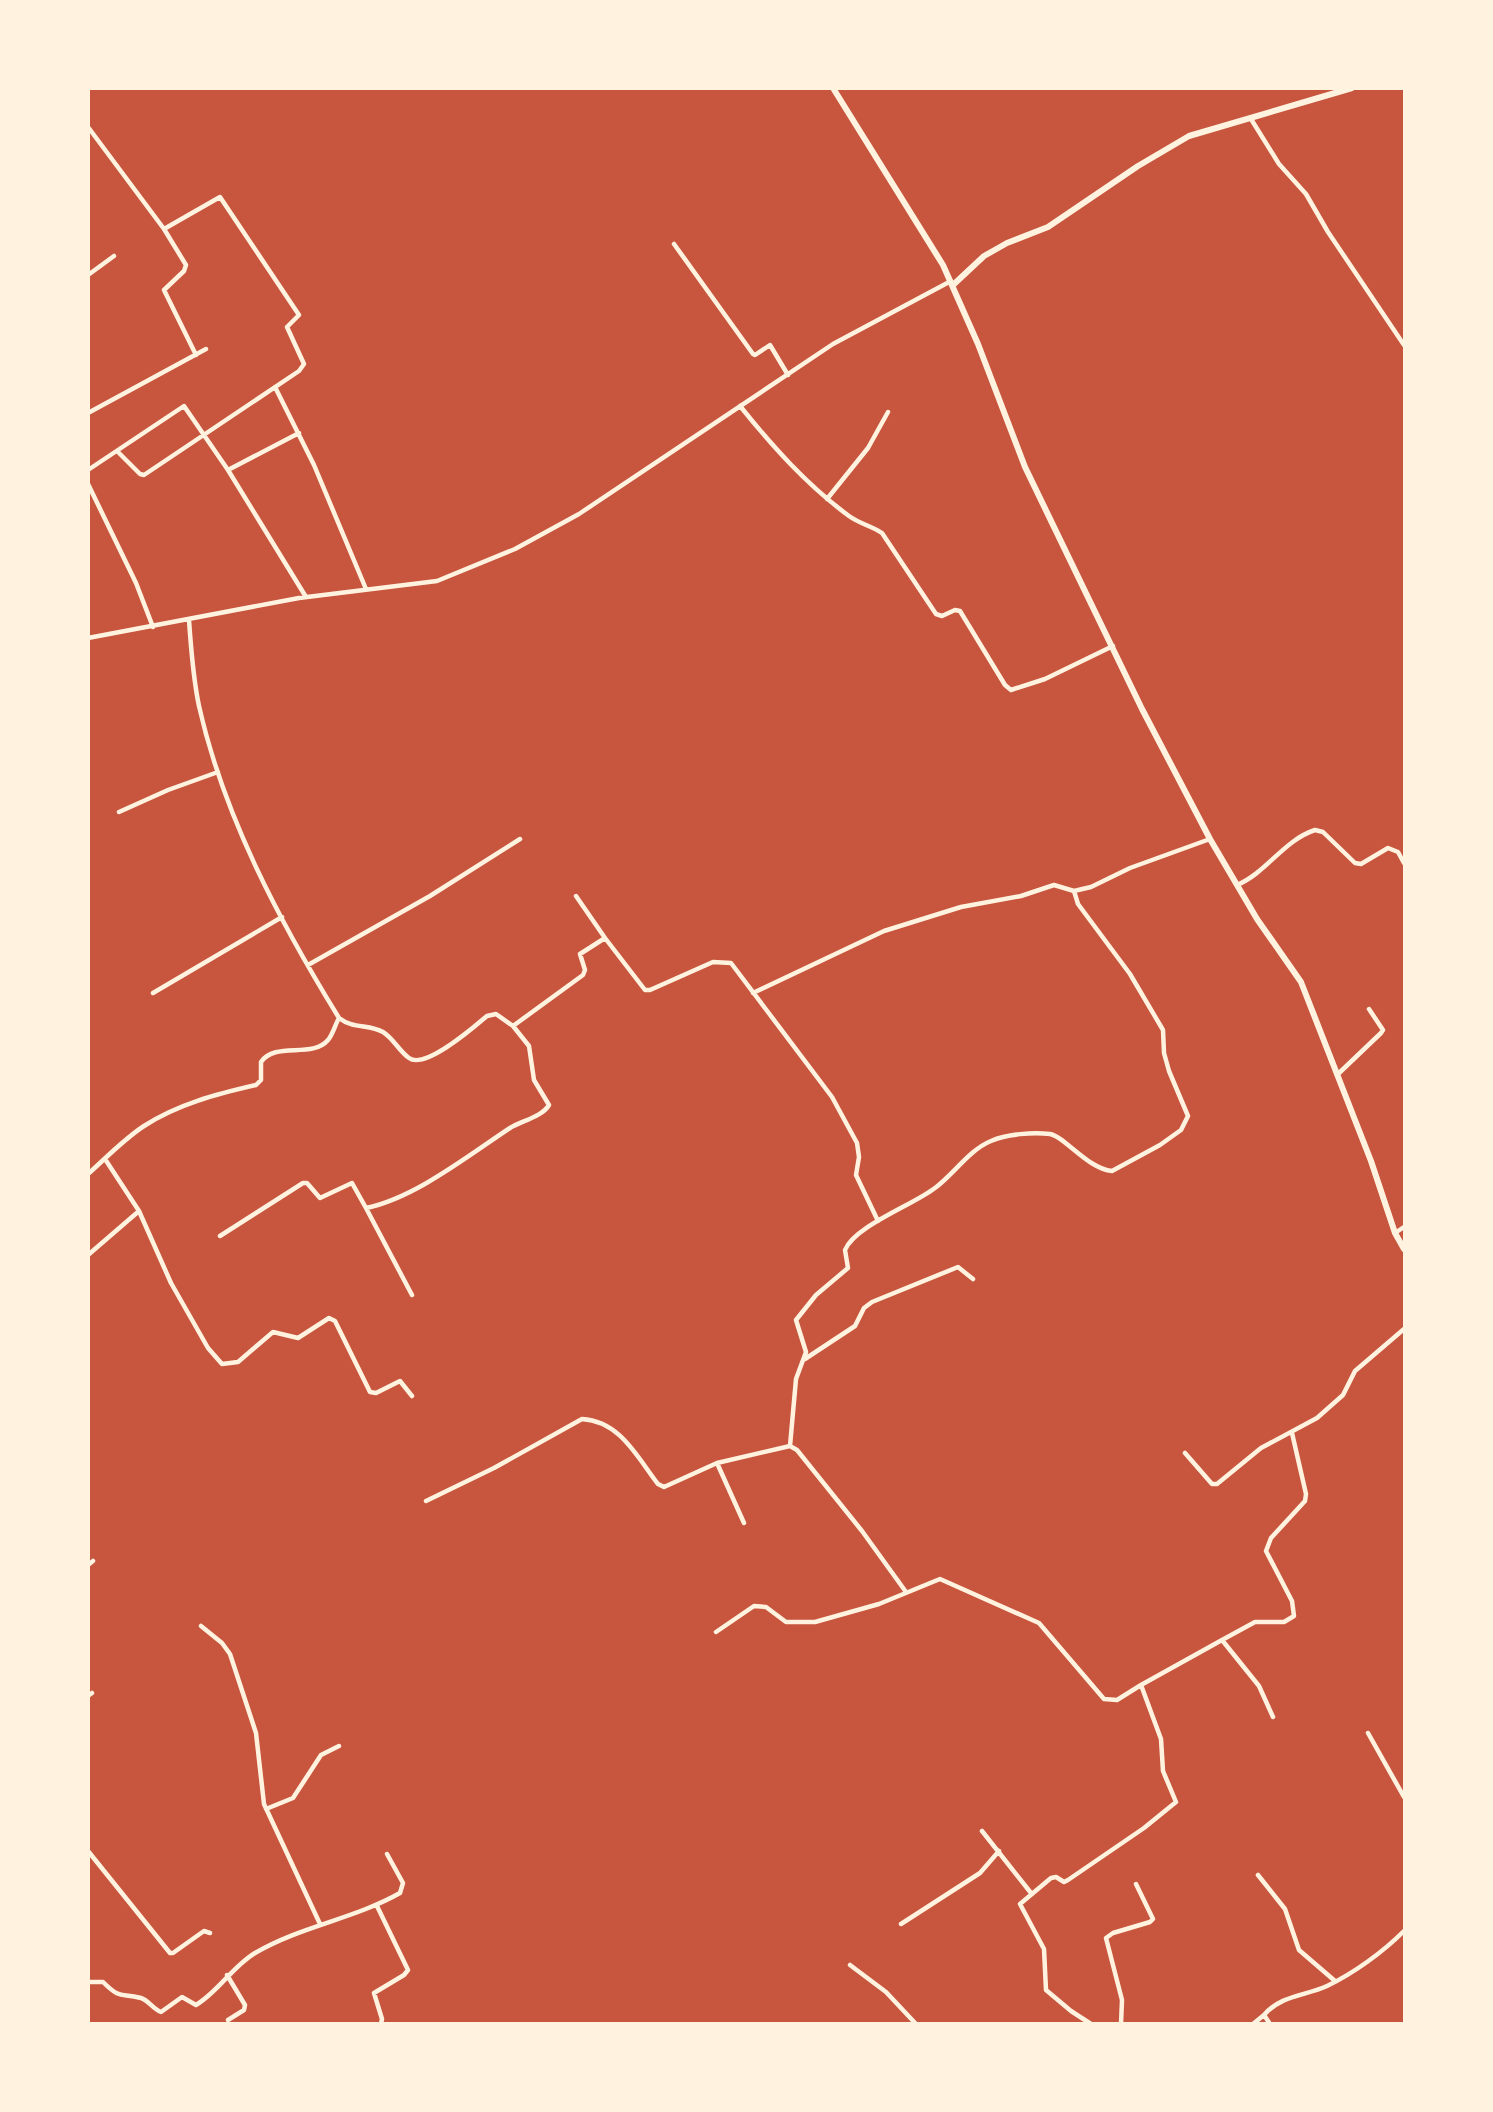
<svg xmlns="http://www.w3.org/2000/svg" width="1493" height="2112" font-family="'PT Sans',sans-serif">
	<rect width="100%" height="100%" fill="#c8553d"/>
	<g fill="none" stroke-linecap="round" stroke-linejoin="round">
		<path stroke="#fff3e0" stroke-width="4.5" d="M1251,119L1279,164L1306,194L1328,232L1404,345
			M88,127L164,229L186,265L184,271L164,290L196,355
			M674,244L753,354L755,355L770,345L788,375
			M88,275L114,256
			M275,387L314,465L366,589
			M740,406C773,447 807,485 849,516C860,524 872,526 882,533L936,614L942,616L955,610L960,611L1005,685L1011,690L1045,679L1113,646
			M88,413L206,349
			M118,452L140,474L144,475L299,371L304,364L287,327L299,315L220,197L164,229
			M88,470L184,406L228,470L299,433
			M228,470L306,597
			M88,484L136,583L153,627
			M827,499L868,448L888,412
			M189,620C191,649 193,678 199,706C224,817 280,922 339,1018C353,1029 369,1024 383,1032C393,1038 399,1051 409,1058C425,1070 474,1027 487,1016L496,1014L513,1026L529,1046L534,1080L549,1105C542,1117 521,1121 510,1128C469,1155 415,1198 366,1208L352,1183L320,1198L307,1183H303L220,1236
			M88,638L299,598L437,581L515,549L579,514L833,344L951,281
			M119,812L168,790L218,772
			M1237,885C1266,873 1284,840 1315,830L1323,832L1355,863L1361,864L1388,848L1398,852L1404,863
			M576,896L605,938
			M308,965L430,896L520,839
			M153,993L282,917
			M753,993L884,931L961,907L1021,896L1054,885L1074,891L1091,887L1130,868L1210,839
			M513,1026L583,975L585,970L580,954L605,938L645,990H650L713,962L731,963L832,1097L857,1143L859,1157L856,1175L878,1221
			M1337,1075L1381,1033L1383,1030L1369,1009
			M105,1159L139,1211L171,1283L208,1348L222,1364L238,1362L273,1332L298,1338L329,1318L335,1321L370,1392L376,1393L400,1381L412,1396
			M88,1174C106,1158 124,1139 144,1126C178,1104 217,1094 256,1085L261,1080V1062C275,1041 312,1059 328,1040C333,1034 335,1025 339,1018
			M366,1208L412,1295
			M1395,1233L1404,1227
			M88,1255L139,1211
			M805,1359L855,1326L864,1308L872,1302L958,1267L973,1279
			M790,1446L796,1379L806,1352L796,1320L816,1295L848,1268L845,1250C855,1226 913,1205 935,1188C954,1174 969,1150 991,1141C1007,1134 1033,1132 1050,1134C1064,1136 1088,1169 1112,1171L1160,1145L1181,1130L1188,1116L1169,1071L1164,1053L1163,1030L1130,974L1078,904L1074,891
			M1185,1453L1212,1484H1217L1261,1448L1317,1418L1343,1395L1355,1371L1404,1329
			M717,1463L744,1523
			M426,1501L494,1468L582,1419C620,1421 637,1457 658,1484L664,1487L717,1463L790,1446L797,1450L862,1531L906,1592
			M88,1565L93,1561
			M201,1626L222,1643L230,1654L256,1733L264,1804L320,1924
			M716,1632L754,1606L766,1607L786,1622H815L879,1604L940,1579L1039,1623L1104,1699L1117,1700L1141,1685
			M1222,1640L1255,1622H1284L1294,1616L1292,1601L1266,1551L1271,1538L1305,1501L1306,1494L1292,1433
			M88,1696L92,1693
			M1368,1733L1404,1797
			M266,1809L293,1798L321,1755L339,1746
			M982,1831L1031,1893
			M88,1851L170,1953H173L204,1931L210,1933
			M1258,1875L1285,1909L1299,1950L1335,1981
			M377,1906L408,1970L404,1975L374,1993L382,2019L381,2024
			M901,1924L980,1873L999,1851
			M850,1965L886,1992L916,2024
			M227,1975L245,2005L244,2010L228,2020
			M88,1982H103C122,2001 121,1992 141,1998C148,2000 153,2009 161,2012L182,1997L196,2005C218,1992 232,1967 255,1953C301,1926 354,1919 400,1893L403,1883L387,1854
			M1264,2015C1281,1995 1305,1996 1327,1986C1354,1973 1383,1952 1404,1931
			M1091,2024L1071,2011L1046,1990L1044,1949L1020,1904L1051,1878L1056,1877L1064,1882L1068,1880L1144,1828L1176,1802L1163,1771L1161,1739L1141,1685L1222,1640L1259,1686L1273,1717
			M1121,2024L1122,2000L1106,1938L1113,1933L1150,1922L1153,1919L1136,1884
			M1253,2024L1264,2015L1270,2024"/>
		<path stroke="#fff3e0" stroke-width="6" d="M833,88L943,265L978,344L1025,467L1142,709L1210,839L1257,919L1301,982L1371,1161L1395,1233L1404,1249
			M953,285L984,256L1007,243L1048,227L1138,166L1189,136L1352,88"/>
	</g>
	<rect width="1493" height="2112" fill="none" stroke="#fff3e0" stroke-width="180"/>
</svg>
